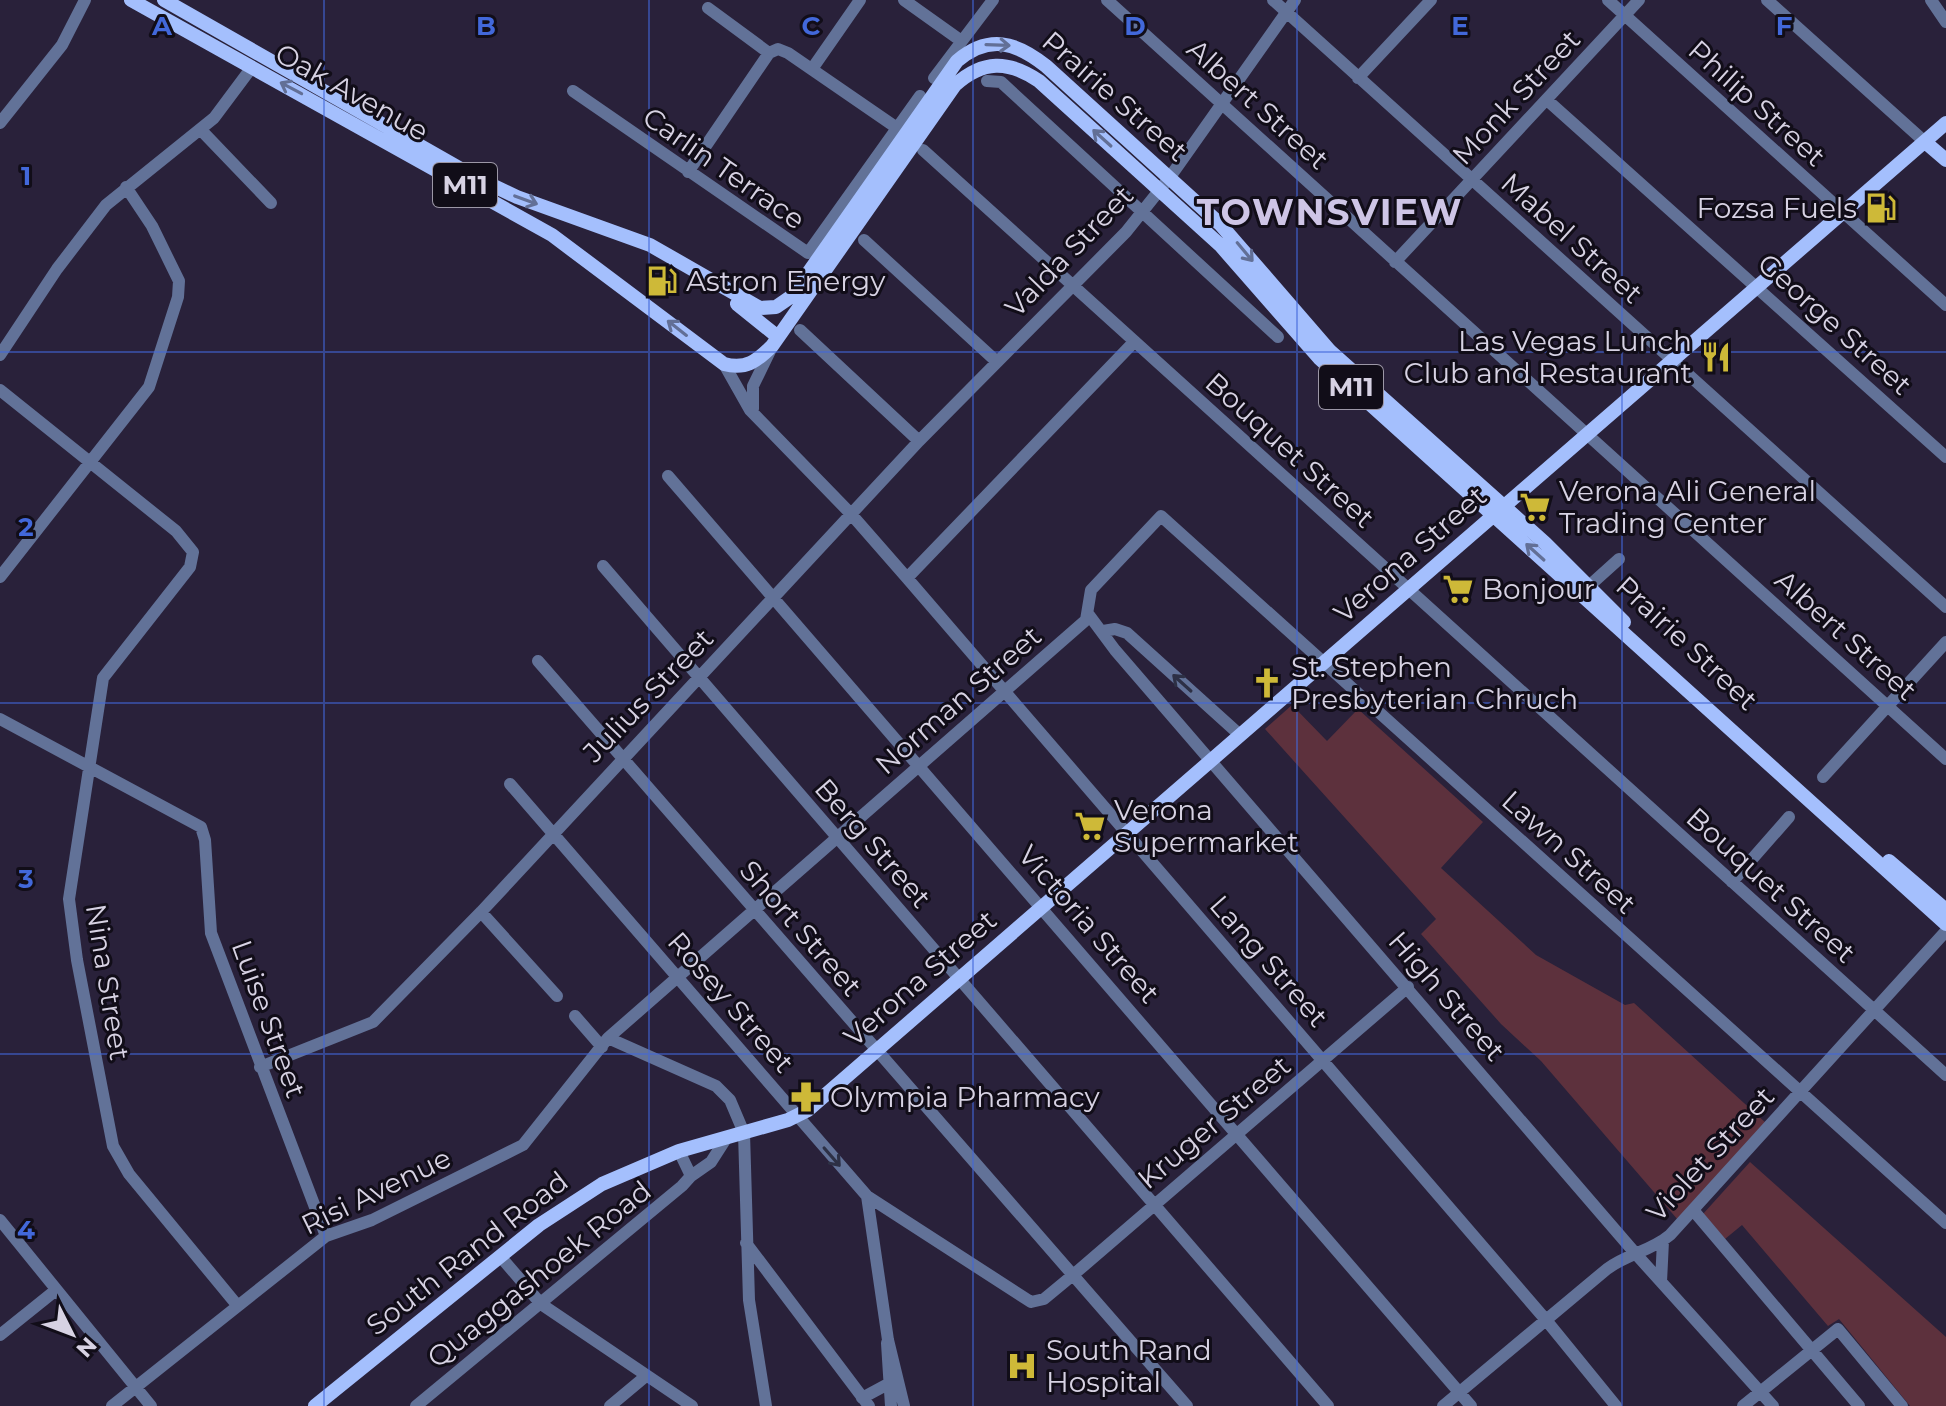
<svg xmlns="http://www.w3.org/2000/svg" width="1946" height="1406" font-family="Montserrat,sans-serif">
	<rect width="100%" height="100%" fill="#29213a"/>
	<path fill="#5d313d" d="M1292,705L1327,741L1358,709L1483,822L1441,868L1536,955L1625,1005L1634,1003L1766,1123L1678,1220L1541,1061L1501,1024L1421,934L1436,919L1265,729Z
		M1750,1162L1946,1337V1406H1910L1839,1319L1828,1326L1742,1225L1725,1239L1703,1214Z"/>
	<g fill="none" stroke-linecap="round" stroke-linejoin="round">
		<path stroke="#627298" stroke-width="12" d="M904,0L960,40
			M1107,0L1946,759
			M1273,0L1946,607
			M1608,0L1946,305
			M1767,0L1925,142
			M1931,0L1946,22
			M708,8L769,53L778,49L788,53L897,128
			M812,69L860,0
			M934,78L993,0
			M1358,78L1431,0
			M987,81L1001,82L1278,337
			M573,91L808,253L920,96
			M1547,100L1946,457
			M0,123L62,45L85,0
			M200,129L271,203
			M923,150L1946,1075
			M688,172L769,53
			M864,240L996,361
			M1395,262L1639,0
			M800,330L919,441
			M0,355L57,269L106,205L214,118L252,67
			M724,364L750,410L851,514L907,578L1546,1320L1616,1406
			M0,390L176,531L193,552L190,567L103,678L69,899L77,960L113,1146L129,1174L237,1305
			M753,409V386L771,349
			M668,476L1471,1406
			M603,566L1328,1406
			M0,577L149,387L178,297L179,281L152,226L126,187
			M907,578L1134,342
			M1589,586L1619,559
			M1089,615L1115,650L1635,1253L1773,1406
			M1103,631L1115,629L1127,633L1240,735
			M538,661L1187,1406
			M0,719L201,827L205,840L211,933L326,1236
			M1823,777L1946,642
			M510,784L867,1196L1031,1302L1044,1299L1073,1275L1408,987
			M1732,882L1789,817
			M481,912L557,996
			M575,1016L602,1047
			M608,1038L716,1086L730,1100L744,1133L749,1300L766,1406
			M260,1067L373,1022L481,912L919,441L1126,232L1170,177L1295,0
			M691,1176L711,1162L727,1137
			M867,1196L888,1340L904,1406
			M1693,1210L1859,1406
			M0,1220L151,1406
			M746,1243L869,1406
			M500,1256L541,1304L692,1406
			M1661,1282L1663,1241
			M0,1335L56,1290
			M887,1343L891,1406
			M862,1398L888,1384
			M112,1406L326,1236L372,1220L523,1145L608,1038L1086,620L1091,590L1161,516L1946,1223
			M416,1406L682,1186L691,1176L679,1151
			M610,1406L646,1376
			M1443,1406L1607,1269C1627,1254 1651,1251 1670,1235L1946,931
			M1743,1406L1838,1329L1902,1406"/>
		<path stroke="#a4bffd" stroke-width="14" d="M131,0L552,235L724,364C746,370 757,361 772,346L955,85C983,60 1008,60 1039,81L1220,245L1319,358L1946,924
			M164,0L475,177L517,197L650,245L760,308L776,307L792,296L957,61C989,34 1016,42 1046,66L1220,224L1330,351L1545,543L1624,622
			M1925,142L1946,160
			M737,304L778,337
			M1889,861L1946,910
			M315,1406L539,1225L602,1184L679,1151L788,1120L808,1110L1946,123"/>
	</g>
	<defs><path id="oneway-shaft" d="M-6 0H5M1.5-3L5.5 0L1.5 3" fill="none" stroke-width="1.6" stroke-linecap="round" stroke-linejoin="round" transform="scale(2)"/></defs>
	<g stroke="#626f96">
		<use href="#oneway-shaft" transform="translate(998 45) rotate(2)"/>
		<use href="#oneway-shaft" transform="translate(291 88) rotate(-152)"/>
		<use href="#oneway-shaft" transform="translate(1102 138) rotate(-138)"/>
		<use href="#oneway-shaft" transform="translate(526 200) rotate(20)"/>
		<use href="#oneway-shaft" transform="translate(1245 252) rotate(50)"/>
		<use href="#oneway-shaft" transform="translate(677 328) rotate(-142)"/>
		<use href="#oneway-shaft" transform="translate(1535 552) rotate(-138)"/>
	</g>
	<g stroke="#2d3045">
		<use href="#oneway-shaft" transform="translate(1182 683) rotate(-138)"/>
		<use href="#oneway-shaft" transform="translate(832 1157) rotate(49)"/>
	</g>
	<path fill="none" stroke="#4268da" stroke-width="2" stroke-opacity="0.55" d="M324,0V1406M649,0V1406M973,0V1406M1297,0V1406M1622,0V1406M0,352H1946M0,703H1946M0,1054H1946"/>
	<defs>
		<g id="fuel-bare" transform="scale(2.4)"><path d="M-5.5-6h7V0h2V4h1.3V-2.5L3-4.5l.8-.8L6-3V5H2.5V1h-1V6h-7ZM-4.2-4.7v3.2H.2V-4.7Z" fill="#ceb938" stroke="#110d18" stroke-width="2.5" paint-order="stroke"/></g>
		<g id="restaurant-bare" transform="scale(2.4)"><path d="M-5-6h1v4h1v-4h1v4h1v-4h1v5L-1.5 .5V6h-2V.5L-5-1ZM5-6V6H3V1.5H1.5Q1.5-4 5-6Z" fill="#ceb938" stroke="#110d18" stroke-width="2.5" paint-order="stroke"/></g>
		<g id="supermarket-bare" transform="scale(2.4)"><path d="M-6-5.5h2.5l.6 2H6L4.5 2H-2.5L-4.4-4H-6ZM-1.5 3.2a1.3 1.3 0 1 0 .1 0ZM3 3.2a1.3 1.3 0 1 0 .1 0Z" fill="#ceb938" stroke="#110d18" stroke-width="2.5" paint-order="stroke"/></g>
		<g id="church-bare" transform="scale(2.4)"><path d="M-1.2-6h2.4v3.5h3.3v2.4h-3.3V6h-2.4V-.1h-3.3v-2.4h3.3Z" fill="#ceb938" stroke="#110d18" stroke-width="2.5" paint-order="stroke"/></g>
		<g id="pharmacy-bare" transform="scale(2.4)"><path d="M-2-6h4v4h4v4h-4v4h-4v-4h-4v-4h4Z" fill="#ceb938" stroke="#110d18" stroke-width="2.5" paint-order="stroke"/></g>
		<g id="hospital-bare" transform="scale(2.4)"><path d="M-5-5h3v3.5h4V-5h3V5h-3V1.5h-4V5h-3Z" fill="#ceb938" stroke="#110d18" stroke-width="2.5" paint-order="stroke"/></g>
	</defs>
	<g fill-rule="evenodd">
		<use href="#fuel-bare" x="1881" y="208"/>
		<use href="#fuel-bare" x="662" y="281"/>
		<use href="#restaurant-bare" x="1716" y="357"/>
		<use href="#supermarket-bare" x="1535" y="507"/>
		<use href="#supermarket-bare" x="1458" y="589"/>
		<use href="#church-bare" x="1267" y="683"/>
		<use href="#supermarket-bare" x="1090" y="826"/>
		<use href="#pharmacy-bare" x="806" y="1097"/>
		<use href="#hospital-bare" x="1022" y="1366"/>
	</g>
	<g text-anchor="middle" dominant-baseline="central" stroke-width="6" stroke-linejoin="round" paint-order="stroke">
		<g fill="#110d18" stroke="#9c97a6" stroke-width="2">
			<rect x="433" y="163" width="64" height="44" rx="6"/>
			<rect x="1319" y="365" width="64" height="44" rx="6"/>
		</g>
		<g font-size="26" font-weight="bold" fill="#d7d2e3">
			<text x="465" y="185">M11</text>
			<text x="1351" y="387">M11</text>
		</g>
		<g font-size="28" fill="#d7d2e3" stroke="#110d18">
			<text transform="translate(352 92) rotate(29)">Oak Avenue</text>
			<text transform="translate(1115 96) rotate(41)">Prairie Street</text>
			<text transform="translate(1516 97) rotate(-47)">Monk Street</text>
			<text transform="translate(1757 103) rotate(42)">Philip Street</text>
			<text transform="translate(1258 104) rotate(42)">Albert Street</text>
			<text transform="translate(724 168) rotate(35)">Carlin Terrace</text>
			<text transform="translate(1572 238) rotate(42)">Mabel Street</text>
			<text transform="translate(1069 251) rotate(-46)">Valda Street</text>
			<text transform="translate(1835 324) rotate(42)">George Street</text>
			<text transform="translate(1290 450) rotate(42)">Bouquet Street</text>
			<text transform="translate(1410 554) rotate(-41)">Verona Street</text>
			<text transform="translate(1846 635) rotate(42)">Albert Street</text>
			<text transform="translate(1687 643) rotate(43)">Prairie Street</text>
			<text transform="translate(648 695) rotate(-46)">Julius Street</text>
			<text transform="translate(958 700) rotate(-41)">Norman Street</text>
			<text transform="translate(873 843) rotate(49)">Berg Street</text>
			<text transform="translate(1569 852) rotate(42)">Lawn Street</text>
			<text transform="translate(1771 885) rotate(42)">Bouquet Street</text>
			<text transform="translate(1089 924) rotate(49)">Victoria Street</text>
			<text transform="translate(801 928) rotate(49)">Short Street</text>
			<text transform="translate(1269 961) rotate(49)">Lang Street</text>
			<text transform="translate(920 978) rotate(-41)">Verona Street</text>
			<text transform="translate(108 982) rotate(81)">Nina Street</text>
			<text transform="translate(1447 996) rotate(49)">High Street</text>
			<text transform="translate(731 1002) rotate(49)">Rosey Street</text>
			<text transform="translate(269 1019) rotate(70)">Luise Street</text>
			<text transform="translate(1214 1122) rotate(-40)">Kruger Street</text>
			<text transform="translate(1710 1154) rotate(-47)">Violet Street</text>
			<text transform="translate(376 1191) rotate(-26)">Risi Avenue</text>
			<text transform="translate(467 1253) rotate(-38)">South Rand Road</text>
			<text transform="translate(539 1274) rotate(-39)">Quaggashoek Road</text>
		</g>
		<g font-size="28" fill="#d7d2e3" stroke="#110d18" text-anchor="start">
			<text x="1857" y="208" text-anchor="end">Fozsa Fuels</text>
			<text x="686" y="281">Astron Energy</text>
			<text x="1692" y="341" text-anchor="end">Las Vegas Lunch<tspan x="1692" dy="32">Club and Restaurant</tspan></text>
			<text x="1559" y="491">Verona Ali General<tspan x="1559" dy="32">Trading Center</tspan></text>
			<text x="1482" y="589">Bonjour</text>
			<text x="1291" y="667">St. Stephen<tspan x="1291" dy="32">Presbyterian Chruch</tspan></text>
			<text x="1114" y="810">Verona<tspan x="1114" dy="32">Supermarket</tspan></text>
			<text x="830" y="1097">Olympia Pharmacy</text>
			<text x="1046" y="1350">South Rand<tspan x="1046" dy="32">Hospital</tspan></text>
		</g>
		<g font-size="36" font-weight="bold" letter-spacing="2" fill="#cec5e6" stroke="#110d18">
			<text x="1330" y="212">TOWNSVIEW</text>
		</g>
	</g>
	<g font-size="26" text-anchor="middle" font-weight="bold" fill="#4268da" stroke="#110d18" stroke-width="6" stroke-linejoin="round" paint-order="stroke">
		<text x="162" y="35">A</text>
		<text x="486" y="35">B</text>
		<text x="811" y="35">C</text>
		<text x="1135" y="35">D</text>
		<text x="1460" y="35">E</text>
		<text x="1784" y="35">F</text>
		<text x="26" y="185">1</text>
		<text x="26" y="536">2</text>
		<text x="26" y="888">3</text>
		<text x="26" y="1239">4</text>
	</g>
	<g transform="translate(72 1334) rotate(132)" stroke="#110d18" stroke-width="6" paint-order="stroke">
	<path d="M0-6L14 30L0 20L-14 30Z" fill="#d7d2e3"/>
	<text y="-12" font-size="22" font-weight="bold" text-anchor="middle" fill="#d7d2e3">N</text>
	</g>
</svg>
